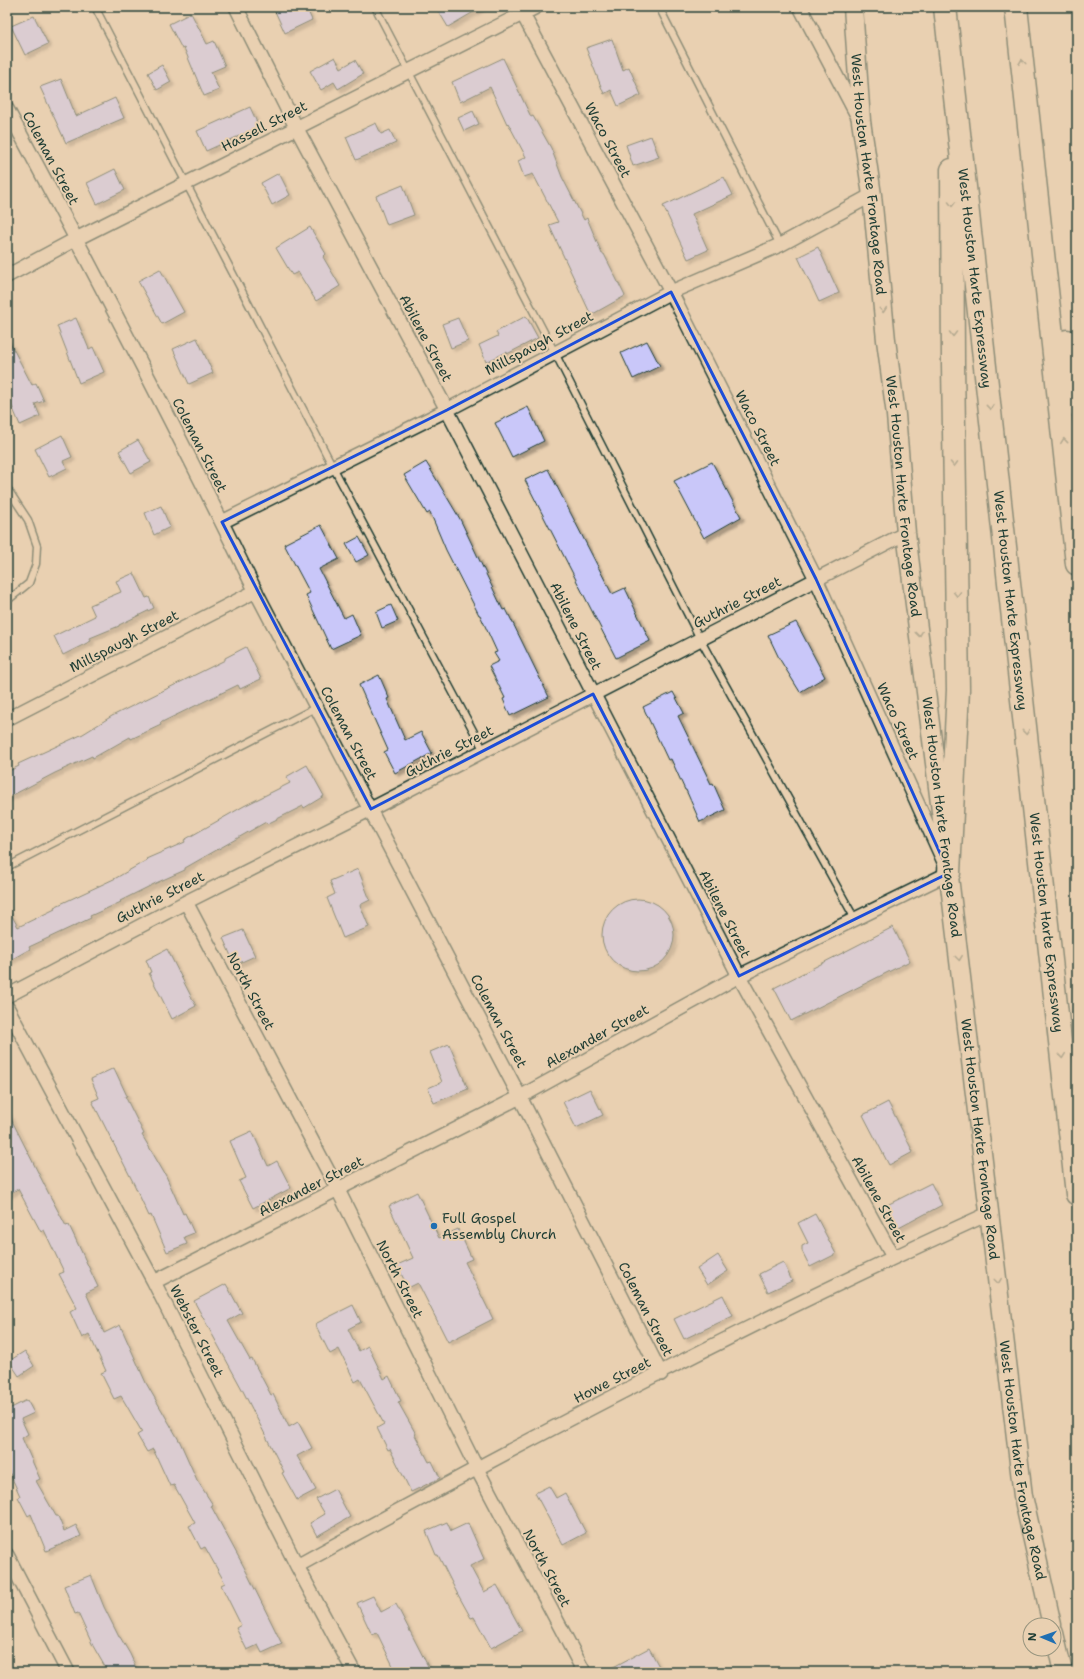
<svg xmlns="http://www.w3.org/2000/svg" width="1084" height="1679" font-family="'Shantell Sans',sans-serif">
	<defs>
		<filter id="shadow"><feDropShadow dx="3.5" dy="3.5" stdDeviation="1" flood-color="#0004"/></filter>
	</defs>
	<rect width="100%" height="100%" fill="#e9d0b1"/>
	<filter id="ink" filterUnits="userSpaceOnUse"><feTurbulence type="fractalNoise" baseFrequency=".025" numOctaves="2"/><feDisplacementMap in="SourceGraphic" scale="8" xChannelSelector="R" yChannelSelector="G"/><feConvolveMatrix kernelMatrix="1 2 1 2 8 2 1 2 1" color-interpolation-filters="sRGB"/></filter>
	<g filter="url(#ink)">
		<path fill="#c9c7f9" stroke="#1f3d34" filter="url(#shadow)" d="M273,7H306L312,20L285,33Z
			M436,7H482L448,27Z
			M191,13L207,44L214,41L225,66L211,72L219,90L204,96L184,48L182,49L169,24Z
			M34,16L48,44L25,55L11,26Z
			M612,39L623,70L629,67L641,95L618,106L611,90L604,94L586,48Z
			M335,57L341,68L355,60L363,74L338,89L334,82L321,90L310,71Z
			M503,58L531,117L533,116L551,148L562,177L584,220L587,218L602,254H604L625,296L591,315L549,225L558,222L533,174L524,177L518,161L526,157L508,123L507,124L490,87L460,102L452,82Z
			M162,65L171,82L157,90L148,73Z
			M61,79L76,116L115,98L124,118L66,143L40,87Z
			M250,107L259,127L206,151L197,131Z
			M473,111L479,124L464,131L458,118Z
			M376,123L381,134L390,130L396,143L356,160L346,137Z
			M651,136L659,157L633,166L626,145Z
			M115,169L125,190L97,204L87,183Z
			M279,173L290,195L272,205L261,183Z
			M724,177L733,195L692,214L708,250L688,259L663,206Z
			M403,185L414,215L387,225L376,196Z
			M310,227L326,254L323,257L340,286L316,301L298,272L292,275L276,248Z
			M818,247L839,293L819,302L798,257Z
			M160,269L184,312L162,324L138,281Z
			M526,316L538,338L507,354V352L486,362L479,345L498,336L496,332Z
			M76,318L89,349L93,347L104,372L79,383L57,326Z
			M458,318L468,341L451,348L442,324Z
			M7,337L32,385L36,383L44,401L35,404L40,416L20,425L7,395Z
			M197,338L213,373L189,384L173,349Z
			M647,341L660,366L633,379L621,353Z
			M528,407L544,441L512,457L495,423Z
			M62,435L72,457L63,461L67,468L49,477L35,449Z
			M138,440L151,462L131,473L119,451Z
			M426,462L460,519L503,610L506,609L549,697L510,716L503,699L505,698L489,666L499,661L494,653L497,652L480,615H479L446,550L430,512L427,514L404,475Z
			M712,462L741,517L704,538L674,481Z
			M548,469L612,594L625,588L650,641L616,658L525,480Z
			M161,506L170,527L154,535L145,513Z
			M321,525L339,559L319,569L344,618L352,614L361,635L331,649L306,595L310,593L284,544Z
			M359,537L369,555L356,562L346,544Z
			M134,573L146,598L149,597L154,608L119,625V626L90,638L91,641L63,655L54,636L95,616L90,605L121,592L116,581Z
			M391,605L398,621L382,628L376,612Z
			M796,622L825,677L800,692L779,658L768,635Z
			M246,647L261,679L240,689L238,685L160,723L161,725L131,739L130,737L93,758L92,756L55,773L7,798V772L19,766L18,764L83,734L112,716L225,660V658Z
			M379,675L389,698L387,699L405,740L421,732L432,753L395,773L384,752L388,750L359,685Z
			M673,692L684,713L678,716L711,784L713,783L725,810L700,822L686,790H685L671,759L668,760L643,707Z
			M307,765L324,796L304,808L303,806L267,824L266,822L185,868V870L156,883L120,901L121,902L90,916L91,918L29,947L30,949L7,962V907L18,927L55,909L54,907L116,878L147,860L146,859L185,842L184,840L244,806L290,783L286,777Z
			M358,869L370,900L360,905L369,927L343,938L327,898L335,894L330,881Z
			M602 935a36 36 0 1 1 72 0a36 36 0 1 1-72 0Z
			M893,927L910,961L791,1021L774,988Z
			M243,930L255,956L235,965L223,938Z
			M167,949L196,1006L172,1019L149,973L151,972L146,960Z
			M449,1044L468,1089L434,1103L428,1088L442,1082L430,1052Z
			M114,1068L127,1096H125L144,1134L142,1135L166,1176L183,1214L185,1213L194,1233L184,1237L187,1244L167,1252L151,1215L149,1216L134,1184L92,1101L99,1098L91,1079Z
			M590,1089L603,1115L576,1128L563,1102Z
			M888,1102L913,1152L889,1165L863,1115Z
			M7,1111L49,1194L66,1226L69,1225L98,1287L86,1293L104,1333L120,1325L146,1383L180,1442L197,1480L213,1505L211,1506L244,1567L282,1644L262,1653L258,1645L247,1650L236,1628L241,1625L221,1585L225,1583L205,1547L201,1549L189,1526L195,1523L174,1485L170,1486L153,1449L147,1452L137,1435L142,1432L121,1396L114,1399L101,1373L106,1371L89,1334L82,1338L70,1312L77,1308L59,1274L64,1272L44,1230L41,1232L18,1189L7,1195Z
			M252,1131L268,1166L277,1161L291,1188L253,1208L239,1181L246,1178L230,1141Z
			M931,1183L942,1205L895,1230L883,1207Z
			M417,1192L439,1238L458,1229L472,1259L465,1262L493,1319L448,1342L418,1283L408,1288L397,1265L413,1258L389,1206Z
			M815,1214L836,1254L810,1267L802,1251V1246L808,1243L798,1223Z
			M718,1255L728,1271L707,1285L697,1269Z
			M783,1262L792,1281L768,1292L759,1274Z
			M226,1284L242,1313L228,1321L250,1360L252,1359L271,1395L273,1394L289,1427L298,1422L312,1448L297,1456L316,1490L297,1500L282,1473L284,1472L243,1391L194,1301Z
			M723,1295L733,1316L684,1339L674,1319Z
			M353,1305L361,1322L348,1329L359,1351L368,1346L384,1379L389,1376L401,1401L398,1402L416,1434L415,1435L429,1462L432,1461L440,1478L411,1492L390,1449L388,1450L377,1428L384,1424L360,1379L355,1382L339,1349L330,1354L315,1324Z
			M25,1351L34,1366L19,1376L9,1361Z
			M27,1400L34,1413L21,1419L28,1434L22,1438L40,1479L36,1481L56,1516H58L64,1531L76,1525L81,1536L46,1551L31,1514L28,1516L18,1497L20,1496L7,1467V1410Z
			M549,1486L556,1498L565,1493L586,1533L563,1545L535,1493Z
			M335,1489L350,1517L317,1536L310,1523L325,1514L316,1499Z
			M447,1522L451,1531L468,1523L484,1559L470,1566L484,1592L497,1585L522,1631L491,1648L474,1617L471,1618L456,1591L438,1555H436L426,1531Z
			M91,1575L104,1607L119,1637H120L130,1654L138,1672H108L93,1646L78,1613L75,1614L64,1586Z
			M373,1596L381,1612L396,1604L431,1672H396L377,1633L372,1635L357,1603Z
			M649,1648L662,1672H604Z"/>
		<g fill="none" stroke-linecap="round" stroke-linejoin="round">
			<g stroke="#1f3d34" stroke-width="9">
				<path id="lane" d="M95,7L333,467L484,751
					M375,7L555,353L700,639L855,919
					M659,7L780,245
					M7,488L28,520L37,546L36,564L29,583L7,601
					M7,867L317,707"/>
			</g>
			<g stroke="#1f3d34" stroke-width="16">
				<path id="street" d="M236,7L296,127L447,410L739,976L893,1257
					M800,7L858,117
					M7,109C91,266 174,423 252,584L520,1097L661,1374
					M7,276L76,239L536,7
					M222,522L447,410L671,292L780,245L872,195
					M7,719L256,591
					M186,902L338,1190L476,1467L584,1672
					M7,996L186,902L371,809L906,533
					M7,1007L154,1282L297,1566L354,1672
					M154,1282L520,1097L739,976L949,873L816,579L671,292L519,7
					M7,1555L68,1672
					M297,1566C524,1441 754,1320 990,1213"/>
			</g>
			<g stroke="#1f3d34" stroke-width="21">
				<g id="secondary">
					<path id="s1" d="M853,7L861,121L872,195L886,340L896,415L906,533L944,835"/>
					<path id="s2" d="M947,860L1023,1496L1052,1625"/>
					<path d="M1054,1633L1063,1672"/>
				</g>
			</g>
			<g stroke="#1f3d34" stroke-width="25">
				<g id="highway">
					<path id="s3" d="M945,7L1077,1194"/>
					<path d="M1016,7L1077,564"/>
					<path d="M1067,341L1077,405"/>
					<path d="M949,873L958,690L953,364L952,170"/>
				</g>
			</g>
			<use href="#lane" stroke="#e9d0b1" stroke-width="6"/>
			<use href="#street" stroke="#e9d0b1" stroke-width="13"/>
			<use href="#secondary" stroke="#e9d0b1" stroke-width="18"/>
			<use href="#highway" stroke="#e9d0b1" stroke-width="22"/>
		</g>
		<defs><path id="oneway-chevron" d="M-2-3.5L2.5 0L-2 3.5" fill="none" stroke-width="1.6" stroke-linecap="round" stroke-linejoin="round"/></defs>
		<g stroke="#7a7f6c">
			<use href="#oneway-chevron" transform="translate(1022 62) rotate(-97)"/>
			<use href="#oneway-chevron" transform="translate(952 204) rotate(90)"/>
			<use href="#oneway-chevron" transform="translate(883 310) rotate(85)"/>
			<use href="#oneway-chevron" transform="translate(953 334) rotate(90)"/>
			<use href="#oneway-chevron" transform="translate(990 407) rotate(84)"/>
			<use href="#oneway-chevron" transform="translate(1064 441) rotate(-96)"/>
			<use href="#oneway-chevron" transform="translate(954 464) rotate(89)"/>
			<use href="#oneway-chevron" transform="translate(957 594) rotate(89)"/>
			<use href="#oneway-chevron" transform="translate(919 634) rotate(83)"/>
			<use href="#oneway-chevron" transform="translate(1026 732) rotate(84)"/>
			<use href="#oneway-chevron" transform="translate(959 958) rotate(83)"/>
			<use href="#oneway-chevron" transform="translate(1062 1056) rotate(84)"/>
			<use href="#oneway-chevron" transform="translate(998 1281) rotate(83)"/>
		</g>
	</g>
	<path d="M0 0H1084V1679H0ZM671,292L816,579L949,873L739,976L593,694L371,809L222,522L447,410Z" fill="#e9d0b1" fill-opacity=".55" fill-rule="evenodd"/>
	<path fill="none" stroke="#1d4ed8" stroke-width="3" stroke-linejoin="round" d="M671,292L816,579L949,873L739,976L593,694L371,809L222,522L447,410Z"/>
	<circle fill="#1f6fb2" stroke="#e9d0b1" stroke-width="1.5" cx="434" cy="1226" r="4"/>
	<g text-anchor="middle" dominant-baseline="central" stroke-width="4" stroke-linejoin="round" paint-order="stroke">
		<g font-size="14" fill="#1f3d34" stroke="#e9d0b1">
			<text transform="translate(264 126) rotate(-27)">Hassell Street</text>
			<text transform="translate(608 140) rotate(62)">Waco Street</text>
			<text transform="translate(51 158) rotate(62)">Coleman Street</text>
			<text stroke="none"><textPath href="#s1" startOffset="168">West Houston Harte Frontage Road</textPath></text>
			<text stroke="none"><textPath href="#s3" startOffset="273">West Houston Harte Expressway</textPath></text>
			<text transform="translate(426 338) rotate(62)">Abilene Street</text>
			<text transform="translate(539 343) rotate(-28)">Millspaugh Street</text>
			<text transform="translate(758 428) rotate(63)">Waco Street</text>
			<text transform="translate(200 445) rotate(63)">Coleman Street</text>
			<text stroke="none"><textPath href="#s1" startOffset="492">West Houston Harte Frontage Road</textPath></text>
			<text stroke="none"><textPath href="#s3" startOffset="597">West Houston Harte Expressway</textPath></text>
			<text transform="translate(737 602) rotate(-27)">Guthrie Street</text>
			<text transform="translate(576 626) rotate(63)">Abilene Street</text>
			<text transform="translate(124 641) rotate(-27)">Millspaugh Street</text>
			<text transform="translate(898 721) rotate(66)">Waco Street</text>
			<text transform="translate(349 733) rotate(62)">Coleman Street</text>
			<text transform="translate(449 751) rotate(-27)">Guthrie Street</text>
			<text transform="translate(942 817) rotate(83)">West Houston Harte Frontage Road</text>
			<text transform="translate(160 897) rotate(-27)">Guthrie Street</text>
			<text transform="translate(725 914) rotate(63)">Abilene Street</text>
			<text stroke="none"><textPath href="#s3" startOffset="921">West Houston Harte Expressway</textPath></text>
			<text transform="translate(251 991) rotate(62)">North Street</text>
			<text transform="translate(499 1021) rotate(62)">Coleman Street</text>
			<text transform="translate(597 1036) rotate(-29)">Alexander Street</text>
			<text stroke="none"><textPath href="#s2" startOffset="281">West Houston Harte Frontage Road</textPath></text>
			<text transform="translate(311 1186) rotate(-27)">Alexander Street</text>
			<text transform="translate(879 1199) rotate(61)">Abilene Street</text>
			<text transform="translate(400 1279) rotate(63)">North Street</text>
			<text transform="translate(646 1309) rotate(63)">Coleman Street</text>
			<text transform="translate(197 1331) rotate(63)">Webster Street</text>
			<text transform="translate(612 1380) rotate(-27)">Howe Street</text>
			<text stroke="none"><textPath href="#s2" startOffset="605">West Houston Harte Frontage Road</textPath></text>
			<text transform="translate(547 1568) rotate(62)">North Street</text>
		</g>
		<g font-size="14" fill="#1f3d34" stroke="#e9d0b1" text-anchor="start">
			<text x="442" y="1218">Full Gospel<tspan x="442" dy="16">Assembly Church</tspan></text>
		</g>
	</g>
	<rect width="1084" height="1679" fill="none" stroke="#e9d0b1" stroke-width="24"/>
	<rect x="12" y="12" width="1060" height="1655" fill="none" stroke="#1f3d34" stroke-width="1.5" filter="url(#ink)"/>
	<g transform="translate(1042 1637) rotate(272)"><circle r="19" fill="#e9d0b1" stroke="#98957f"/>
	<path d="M0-3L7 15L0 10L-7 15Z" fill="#1f6fb2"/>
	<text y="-6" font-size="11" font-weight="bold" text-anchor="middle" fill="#1f3d34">N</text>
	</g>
</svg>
